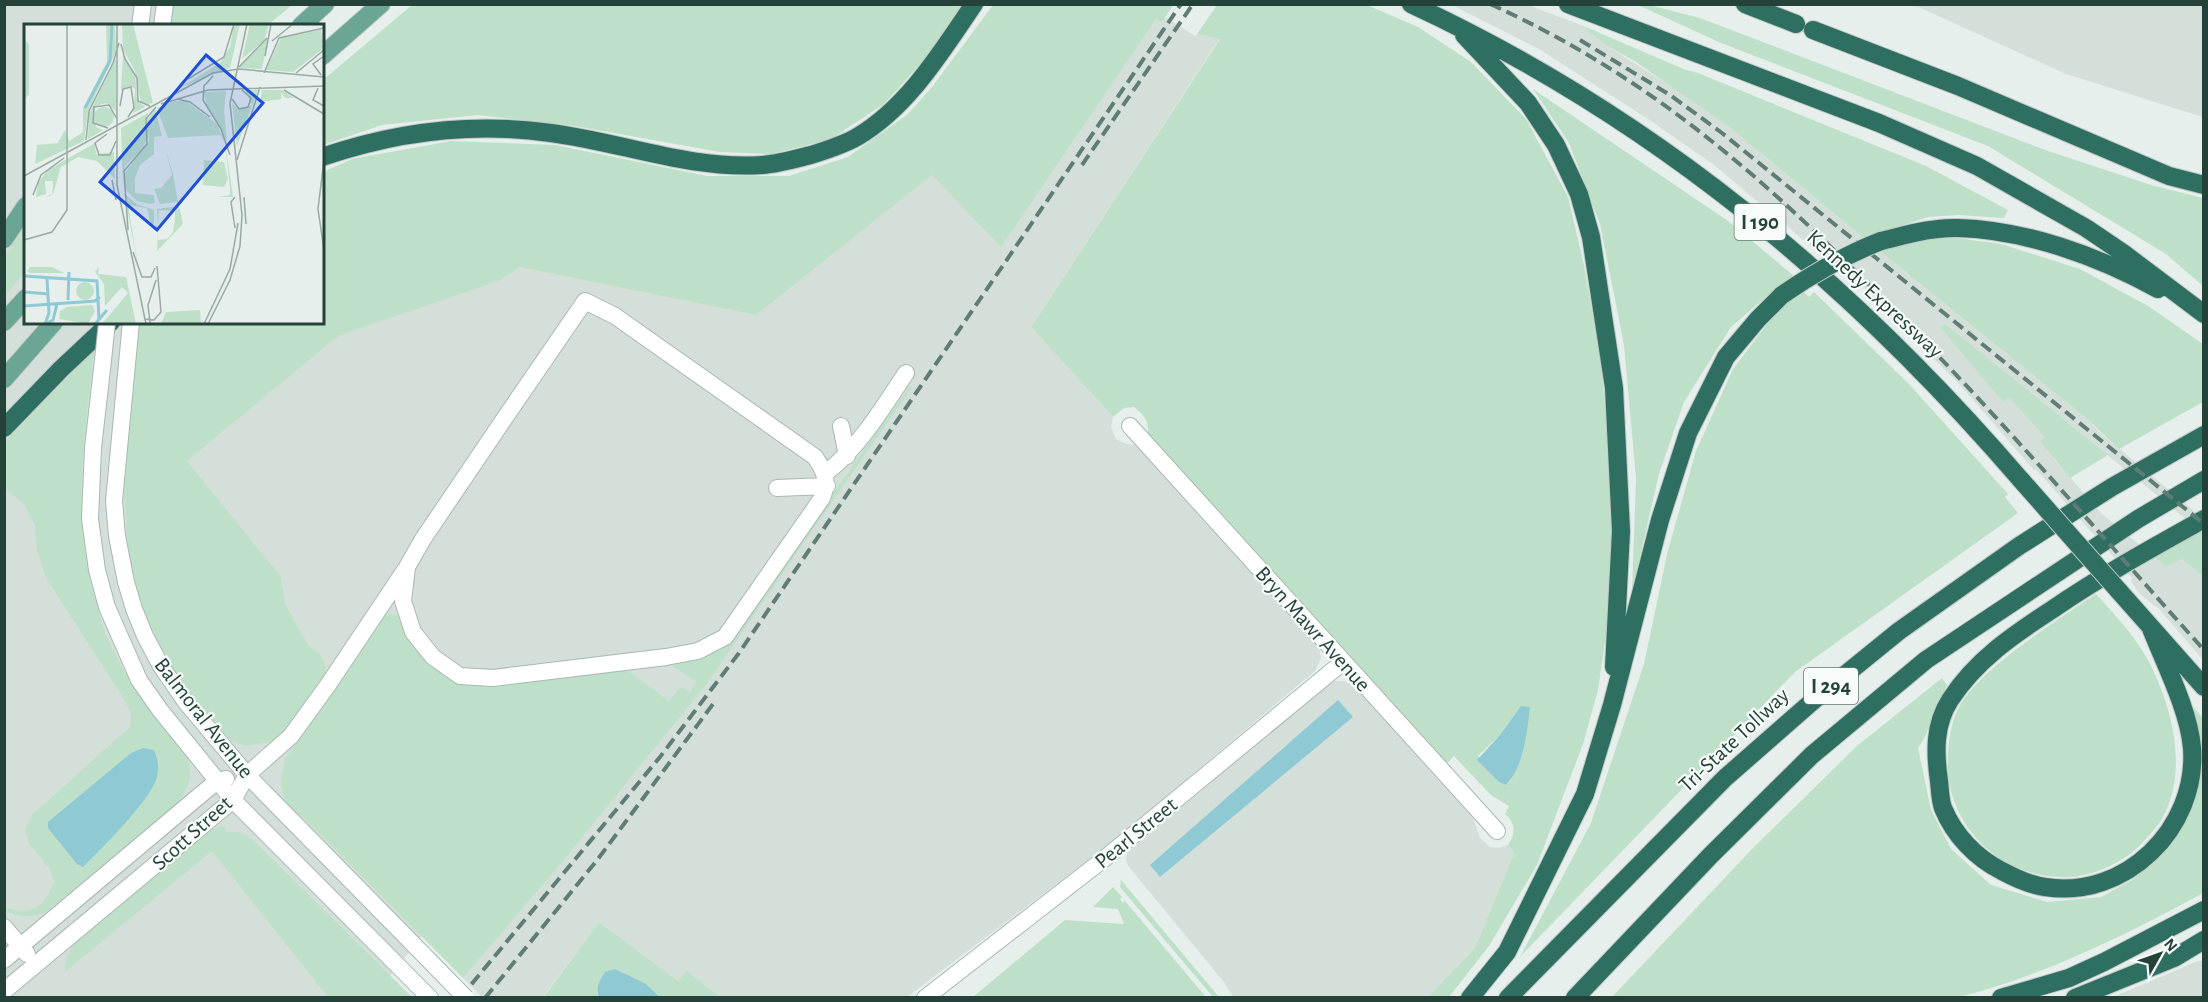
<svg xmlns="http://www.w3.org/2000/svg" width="2208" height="1002" font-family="'Alegreya Sans',sans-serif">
	<rect width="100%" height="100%" fill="#e6efeb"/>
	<path fill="#d4dfda" d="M5,5H182L179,25L26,26V322H322L781,189L857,163L1173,5L1165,17L1195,36L1197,34L1220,38L1031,327L1113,417L1111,427L1116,439L1126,444L1138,445L1319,647L1321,658L1315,671L1113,841L907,997H720L686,970L678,981L599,922L543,997H482L463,978L467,973L426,931L386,981L400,997L5,998Z
		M1452,5H1528L1581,25L1604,44L1682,93L1728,126L1881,252L2086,418L2099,432L2203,518V533L2088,439L2053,458L2101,513L2160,562L2203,536V660L2159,609L2141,595L2131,582L2132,578L2036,469L2035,471L1960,385L1860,284L1838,269L1714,165L1651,121L1539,49Z
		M1914,5H2203V117L2066,74Z
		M1332,681H1344L1356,687L1473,818L1480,838L1490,847L1498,848L1508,845L1514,853L1475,948L1428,998L1233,997L1224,982L1129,867L1126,860L1127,853Z
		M2198,961H2203V997H2113Z"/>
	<path fill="#bfe0c8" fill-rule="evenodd" d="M172,5H292L268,25L170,26Z
		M412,5H964L921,63L884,104L831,139L771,154L720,152L575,126L478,115L382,125L323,145V80Z
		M993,5H1173L1162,22L1156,19L1001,247L932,175L756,315L520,267L501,280L338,336L187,461L281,577L285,604L308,645L319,653L325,663L326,672L286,729L271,742L245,746L232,741L200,708L166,659L139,601L128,547L124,491L139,323L322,322L323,172L352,159L451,141L555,145L707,176H789L848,157L908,114L932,87Z
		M1217,5H1367L1418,27L1471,62L1526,119L1568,197L1584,265L1601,362L1613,497L1610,607L1598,690L1583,744L1537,865L1489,946L1449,997H1428L1475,948L1514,853L1508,845C1516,833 1516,824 1505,814L1509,806L1491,795L1454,756L1446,764L1148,434C1149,420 1144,415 1134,407L1124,408L1113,417L1031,327L1220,39L1197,34ZM1521,706L1511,780L1506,785L1499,782L1478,756L1500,735Z
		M1638,5H1649L1700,18L2048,151L2151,185L2203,198V286L2166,254L1988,146L1721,43Z
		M1581,25L1686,70L1698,73L1926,166L2008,210L2004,218L1958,215L1928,217L1864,238L1728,126L1636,62L1604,44Z
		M1533,89L1728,221L1794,276L1775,289L1731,327L1684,402L1659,474L1632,592L1636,478L1624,345L1600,224L1569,143Z
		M25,225V272L5,296V257Z
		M1949,237L2001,244L2080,269L2148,306L2203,344V402L2119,449L2086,418L1881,252L1914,240Z
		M1803,291L1809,297L1814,292L1909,384L2008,494L2005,497L2018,513L1795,672L1520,957L1591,823L1644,664L1667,554L1696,451L1733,369L1771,319L1789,301Z
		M1945,324L2088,439L2108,455L2070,478L2041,442L2045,437L2010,398L2003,402L1941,328Z
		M94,350C85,437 70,517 96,602C99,612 101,623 105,633C117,658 131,685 148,708C158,722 185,747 189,762C193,776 187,789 180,801L46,912C31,918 18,918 5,910V908C34,915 43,908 54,882L50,869L30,845L25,830L33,814L130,727L131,713L124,699L46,578L37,551L35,526L24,504L5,488V441Z
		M910,386L912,387L705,686L563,861L463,978L300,814L297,817C279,797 279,785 285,759L384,616L391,614L397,616L403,624L459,682L620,669L629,671L669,701L681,687L690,692L696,682L670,664L735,630Z
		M2201,530L2203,533V576L2182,559L2166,566L2155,558Z
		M2096,594C2115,615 2136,637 2149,662C2172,707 2188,768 2164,815C2159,825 2151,833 2144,841C2125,863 2089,879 2059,877C1993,874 1943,819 1948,754C1949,739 1951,723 1958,709C1978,669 2058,620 2096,594Z
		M1942,678L1947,685L1924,739L1918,748L1931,810L1951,849L1991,885L2047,902L2101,897L2132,880L2157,859L2180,829L2198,741L2193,707L2203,718V893C2126,935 2045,975 1960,997L1611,998L1753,848L1857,746Z
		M219,827H225L226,832H239L252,839L412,997H328L212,851L65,972L66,959L75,942L207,833Z
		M1121,880L1219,997H1213L1120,887Z
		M1113,887L1122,897L1120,899L1123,903L1125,901L1206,997H973L1065,920L1124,924L1118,909L1093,907Z
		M599,922L678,981L686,970L720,997H660L646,984L597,992L599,997L543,998Z"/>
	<path fill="#8ec9d4" d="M1338,700L1353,717L1160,877L1150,865Z
		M1521,706L1530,707C1527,732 1524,766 1506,785L1499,782L1477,760L1500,735Z
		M143,748L154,750C158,759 159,767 157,777C150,801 102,848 83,867L77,864L48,828V822L131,753Z
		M615,969L646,984L660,997H599C595,987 600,980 605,972Z"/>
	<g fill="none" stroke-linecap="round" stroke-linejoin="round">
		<g stroke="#a8b8b2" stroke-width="18">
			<path id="minor" d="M140,26L143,4
				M162,26L165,4
				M585,301L615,316L815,457C825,472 829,480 822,498L725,637L698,651L666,657L493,678L460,676L433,657L413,632L403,601L407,567L423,539L502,422Z
				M131,322L114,501L117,536L126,582L134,609L145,636L161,666L185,701L247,775L415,946
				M103,360L93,448L90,519L97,570L107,607L139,680L160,710L233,800L430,998
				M841,426L847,456
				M1130,426L1497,831
				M826,473C861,445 881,410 906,373
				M777,488L827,486
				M4,927L27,954
				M4,960L217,781L226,779
				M4,991L233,800L247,775L291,736L328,685L405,570
				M925,998L1109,855L1343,662"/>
		</g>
		<g stroke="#c2cac8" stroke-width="20">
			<path id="major" d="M301,26L325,4
				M322,56L381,4
				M4,239L26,206
				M4,322L26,298
				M4,379L54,322"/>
		</g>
		<g stroke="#c2cac8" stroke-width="20">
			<path id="highway" d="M1411,4C1652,116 1849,280 2021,480
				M1568,4L1879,123L1977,166L2086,228L2123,253L2204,314
				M1745,4L1796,24
				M1813,30L1958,86L2169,176L2204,185
				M1464,35L1528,103L1556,145L1579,194L1591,237L1614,388L1621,531L1614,667
				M322,157C395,132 474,122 551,133C621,142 690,170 762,165C778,164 795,159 811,155C827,150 843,145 857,137C908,107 942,51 974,4
				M1881,241C1906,235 1932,227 1958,228C2026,230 2098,256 2158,289
				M4,428L61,369L111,322
				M2118,590L2204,687
				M2150,626C2164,662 2189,710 2192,748C2198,828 2125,900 2045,887C2030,885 2015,878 2002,871C1976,858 1954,835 1943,808C1940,800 1940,789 1939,781C1935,753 1934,725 1950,700C1976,660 2013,635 2053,609C2101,576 2152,548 2204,519
				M1470,998L1507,952L1585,794L1612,705L1660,520L1688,433L1726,357L1758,319L1782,295
				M1508,998L1725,778L1814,700L1899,631L2019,546L2112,487L2204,435
				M1575,998L1710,856L1812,755L1926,660L2138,519L2204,480
				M2001,998L2069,978L2104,962L2204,910
				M2075,998L2174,958L2204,940"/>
		</g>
		<use href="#minor" stroke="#fff" stroke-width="16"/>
		<use href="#major" stroke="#6aa596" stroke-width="18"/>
		<use href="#highway" stroke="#2f6f62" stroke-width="18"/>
		<path stroke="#5f7d75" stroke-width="4" stroke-dasharray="12 6" stroke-linecap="butt" d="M1490,4C1645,74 1760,174 1878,294C1992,408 2096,530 2204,650
			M1580,40L1670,95L1722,133L2204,524
			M1082,165L1193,4
			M460,998L660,757L739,653L1181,4
			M485,998L598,859L716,700"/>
		<g stroke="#a8b8b2" stroke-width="18" stroke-linecap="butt">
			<path id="minor-bridge" d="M103,360L107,322
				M415,946L466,998"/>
		</g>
		<g stroke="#c2cac8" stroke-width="20" stroke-linecap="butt">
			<path id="highway-bridge" d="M1782,295C1814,273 1845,255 1881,241
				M2021,480L2118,590"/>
		</g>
		<use href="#minor-bridge" stroke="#fff" stroke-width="16"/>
		<use href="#highway-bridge" stroke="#2f6f62" stroke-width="18"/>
	</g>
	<g text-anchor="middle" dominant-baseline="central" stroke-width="4.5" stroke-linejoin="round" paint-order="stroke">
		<g fill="#f7fbf9" stroke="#637a73" stroke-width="1.5">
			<rect x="1734.5" y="204" width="51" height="36" rx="4.5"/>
			<rect x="1804" y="668" width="54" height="36" rx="4.5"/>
		</g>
		<g font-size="21" font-weight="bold" fill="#24423a">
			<text x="1760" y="222">I 190</text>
			<text x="1831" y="686">I 294</text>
		</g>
		<g font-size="22" fill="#24423a" stroke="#f7fbf9">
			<text transform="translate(1875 294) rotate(43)">Kennedy Expressway</text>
			<text transform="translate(1313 629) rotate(48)">Bryn Mawr Avenue</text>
			<text transform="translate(204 718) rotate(52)">Balmoral Avenue</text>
			<text transform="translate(1734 740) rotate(-43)">Tri-State Tollway</text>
			<text transform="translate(192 833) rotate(-42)">Scott Street</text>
			<text transform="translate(1136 833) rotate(-39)">Pearl Street</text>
		</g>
	</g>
	<g transform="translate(24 24)">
		<rect width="300" height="300" fill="#e6efeb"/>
		<path d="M82,0H91L92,27L64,87L60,117L11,140L13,121L34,119L41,106L45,117L59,108V84L83,38ZM98,0H109L129,79L125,80L117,79L111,47L99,25ZM210,0H216L206,44L153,65L196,39L206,23ZM226,0H245L240,17L218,35ZM297,6L300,24L269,48L242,46L257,14ZM244,14L238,45L215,44ZM0,15L5,20V70L0,76ZM99,31L111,50L113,76L121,83L109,89L111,65L107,62L97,66ZM92,34V87L82,79L71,82L72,103L79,106L64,115L65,90ZM221,66H234L213,122L208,79L215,86L228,81ZM238,66H258L270,74H261L257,69V75L236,78ZM202,67L200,87L203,117L183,82L179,68ZM150,77H162L192,99L201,118L209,173H194L206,171V165L201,119L196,111L144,114L133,84ZM70 93a10 10 0 1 1 20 0a10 10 0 1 1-20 0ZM131,85L138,112L130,113V130L116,141L111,154V169L130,171L131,179L126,180L113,177L100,164V150L125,117L123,97ZM124,89V112L119,124L101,142L99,163L97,104ZM71,119L72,130L90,128L91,155L73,137L54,133L37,143L29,170L26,172L21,173L28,170L29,161V157H21L22,170L12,173L14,159L24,146ZM141,124L149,150L154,178L136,180L130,165L137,164L148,151ZM180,136L200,138L204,155L200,163L179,161ZM100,169L113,180L130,186V199L127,201L123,184L104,181L115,246ZM155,182L159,200L133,227L134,204V216L143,215L149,208L151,194V187L135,186L134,201L133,185ZM6,243H28L40,249H6L3,247ZM75,243L74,250L102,253L112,300H78L104,269L98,263L81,282L80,260L71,248ZM52 267a9 9 0 1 1 18 0a9 9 0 1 1-18 0ZM68,281L71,287L64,300L35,295L36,287L43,283ZM176,286L177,300H137L142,288Z" fill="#bfe0c8"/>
		<path fill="none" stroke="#8ec9d4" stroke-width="3" d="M61,84L86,37L88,0M0,252L73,257L75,295M0,268L25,270M44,276L45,248M0,282L71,277L76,273M21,300L25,289L23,255M21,300L29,296L33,280M71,300L83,286"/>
		<path fill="none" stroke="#98aaa4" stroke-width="1.5" d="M93,0V161L122,300M248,17L269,0M97,20L101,35L113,54L114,77L126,82M241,32L247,0M215,43L243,14M240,49L255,14L300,4M272,49L300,26M297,51L289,40L300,32M189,52L180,62L179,76L197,105L206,131M164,55L200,33L210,0M294,64L289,76L300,82M260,66L300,90M153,75L166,78L186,93M208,75L215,85L224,83L227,74L218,66M137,80L184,66L300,62M96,82L99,65L107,63L110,84L104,93M84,104L69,99L70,83L85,81L93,95M83,110L71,119L75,131H86L92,117M62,116L65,87L89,39L95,19M213,136L236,63M300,136L294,185L300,226M0,152L189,49L215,45L300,53M88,156L92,176M9,171L17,151L40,134M220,173L222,200M211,204L207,178L211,173M104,206L100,147L123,120L122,95L132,83M0,216L28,208L43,186V0M109,228L118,253H127L131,244M120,295L130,296L137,288L133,242M126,299L124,281L132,256M180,300L206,245L214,199M184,300L206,256L216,222L218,191L206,79L223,0"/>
		<path fill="#1d4ed8" fill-opacity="0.15" stroke="#1d4ed8" stroke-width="3" d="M182,31L239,79L133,206L76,158Z"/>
		<rect width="300" height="300" fill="none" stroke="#24423a" stroke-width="3"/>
	</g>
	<rect width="2208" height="1002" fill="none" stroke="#24423a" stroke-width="12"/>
	<g transform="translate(2160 954) rotate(50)" stroke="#f7fbf9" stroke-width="4.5" paint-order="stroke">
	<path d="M0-4.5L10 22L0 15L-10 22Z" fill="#24423a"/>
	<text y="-9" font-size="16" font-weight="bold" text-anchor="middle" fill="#24423a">N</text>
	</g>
</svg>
